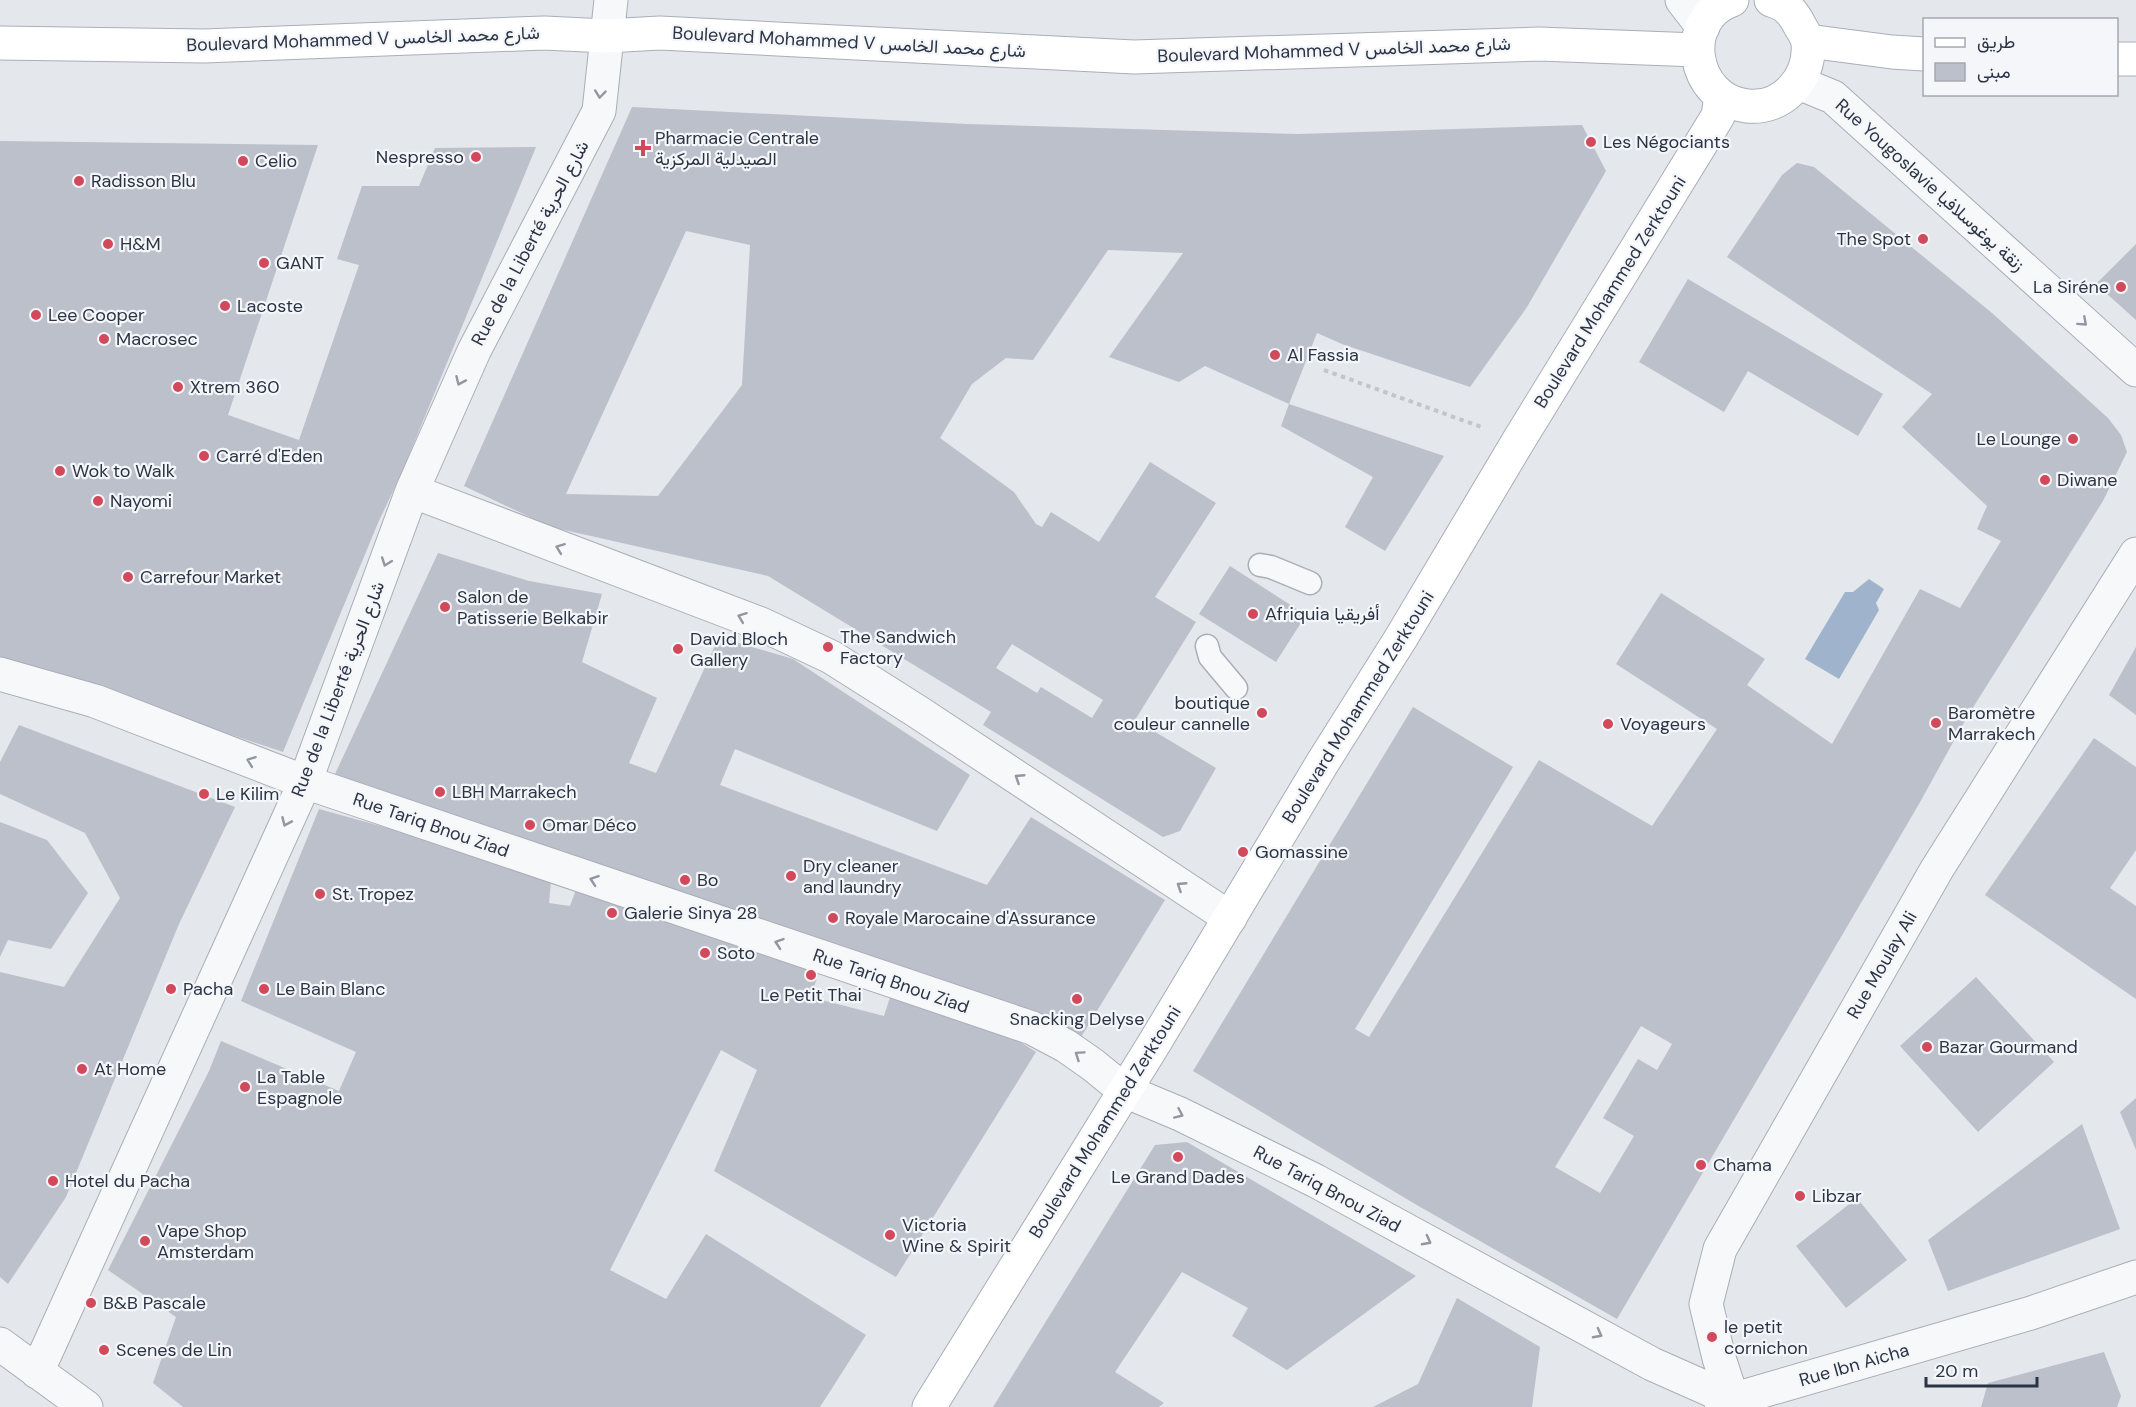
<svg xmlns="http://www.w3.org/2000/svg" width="2136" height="1407" font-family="'DM Sans',Vazirmatn,sans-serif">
	<rect width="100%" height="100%" fill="#e4e7ec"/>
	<path fill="#9fb4cc" d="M1869,579L1884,589L1876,603L1879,610L1839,679L1805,659L1845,592H1853Z"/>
	<path fill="#bbc0ca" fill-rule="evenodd" d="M632,107L967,124L1298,134L1582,125L1606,171L1527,307L1470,387L1342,344L1317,333L1289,404L1205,366L1179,382L1109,357L1183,253L1108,250L1033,360L1006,358L972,384L940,438L1014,492L1036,524L1042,527L1051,512L1099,542L1150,462L1216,503L1155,597L1196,622L1135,720L1216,768L1180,831L1163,837L983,725L991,712L768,576L551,527L464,486ZM686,231L750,245L742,385L658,496L566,494ZM1012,644L1103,700L1092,718L1041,687L1037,693L996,668Z
		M0,141L318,145L228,415L299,440L359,265L337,259L362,186H419L435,148L536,147L402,472L378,523L283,752L0,657Z
		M1797,163L1814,167L1992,313L2108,418L2121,435L2127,452L2103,501L1967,717L1919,804L1617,1319L1415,1204L1193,1071L1413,707L1513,767L1355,1029L1369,1037L1539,760L1652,826L1717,729L1616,664L1661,593L1765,659L1747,685L1832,744L1920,589L1960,608L2001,541L1977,529L1987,506L1902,427L1932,394L1727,257L1782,175ZM1641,1026L1672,1044L1657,1070L1638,1059L1603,1118L1634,1136L1600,1193L1555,1167Z
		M2136,244V320L2096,284Z
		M1688,279L1883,394L1858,436L1748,371L1724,412L1639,362Z
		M1289,404L1444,456L1385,551L1345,527L1373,477L1281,426Z
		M438,553L529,581L602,594L582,662L657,698L629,763L656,773L719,637L793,659L970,775L937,831L735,749L720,785L987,885L1031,817L1165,900L1081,1037L329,787Z
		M1230,566L1306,615L1276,662L1199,614Z
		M2136,647V715L2109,695Z
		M19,725L235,807L179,924L66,1197L8,1284L0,1277V972L64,987L120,898L85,833L0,794V762Z
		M2094,738L2136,767V850L2110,888L2136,906V999L1985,895Z
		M319,809L467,850L551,881L549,903L570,906L577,887L821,968L810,997L884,1016L892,991L989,1022L1036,1052L896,1277L714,1171L757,1070L721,1050L610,1270L666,1299L706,1234L866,1335L820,1407H183L153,1383L176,1317L108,1270L209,1071L221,1041L339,1091L356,1052L241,1001Z
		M0,822L47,840L88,893L51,949L8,940L0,957Z
		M1976,977L2054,1062L1978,1132L1900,1046Z
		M2136,1098V1150L2120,1112Z
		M2082,1124L2120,1229L1948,1291L1928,1240Z
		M1187,1142L1416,1276L1287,1370L1232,1336L1248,1308L1182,1272L1115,1372L1164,1403L1159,1407H993L1155,1145Z
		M1857,1198L1907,1260L1846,1308L1796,1246Z
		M1457,1298L1540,1347L1532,1407H1373L1418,1384Z
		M2104,1352L2121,1396L2117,1407H1981L1988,1383Z"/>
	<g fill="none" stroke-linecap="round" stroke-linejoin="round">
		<g stroke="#a9aeb7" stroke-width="25">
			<path id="lane" d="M1260,565L1271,567L1310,583
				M1207,646L1210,657L1236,688"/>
		</g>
		<g stroke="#a9aeb7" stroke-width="35">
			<path id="street" d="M1682,0L1703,27
				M1799,83L1833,97L2136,370
				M412,491L761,624L831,657L918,712L1230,918
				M0,674L95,701L305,782L1032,1028L1066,1046L1093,1065L1125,1091L1180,1114L1316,1181L1652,1364L1749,1407
				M0,1344L86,1407
				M37,1372L305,782L412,491L474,351L599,111L611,0
				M1721,1403L2031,1313L2136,1277
				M1735,1407L1719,1358L1706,1304L1720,1249L1937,869L2136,554"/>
		</g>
		<g stroke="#a9aeb7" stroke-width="35">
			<path id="secondary" d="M1732,0C1678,19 1692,100 1747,106C1783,110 1811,78 1808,43C1807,37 1803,31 1800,26C1797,20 1793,13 1787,8C1783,4 1776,2 1771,0
				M1808,41L1892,52L1924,54
				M0,43L204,46L544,33L606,36L660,33L1134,57L1539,44L1697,50
				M2116,59H2136
				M929,1407L1155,1042L1323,762L1401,638L1519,440L1718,116L1721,96"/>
		</g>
		<path stroke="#c2c5cb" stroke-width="4" stroke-dasharray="4.5 4.5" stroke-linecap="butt" d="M1324,370L1484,428"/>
		<use href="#lane" stroke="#f7f8fa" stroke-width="22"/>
		<use href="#street" stroke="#f7f8fa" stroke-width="33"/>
		<use href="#secondary" stroke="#fff" stroke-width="33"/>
	</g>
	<defs><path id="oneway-chevron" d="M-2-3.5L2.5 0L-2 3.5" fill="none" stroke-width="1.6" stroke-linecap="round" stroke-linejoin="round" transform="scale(1.5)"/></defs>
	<g stroke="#9196a0">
		<use href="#oneway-chevron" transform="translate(600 94) rotate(96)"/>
		<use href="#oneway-chevron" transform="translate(2083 322) rotate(42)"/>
		<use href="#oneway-chevron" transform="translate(460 381) rotate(114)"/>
		<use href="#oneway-chevron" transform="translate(560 548) rotate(-159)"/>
		<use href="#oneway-chevron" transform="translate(386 562) rotate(110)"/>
		<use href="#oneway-chevron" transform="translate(742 617) rotate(-159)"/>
		<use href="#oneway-chevron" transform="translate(251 761) rotate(-159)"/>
		<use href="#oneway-chevron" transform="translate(1019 778) rotate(-147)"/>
		<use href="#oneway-chevron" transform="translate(286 822) rotate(114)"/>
		<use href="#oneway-chevron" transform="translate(594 880) rotate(-161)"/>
		<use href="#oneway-chevron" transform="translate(1181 886) rotate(-147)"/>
		<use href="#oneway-chevron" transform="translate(779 943) rotate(-161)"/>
		<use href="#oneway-chevron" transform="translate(1079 1055) rotate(-146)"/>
		<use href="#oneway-chevron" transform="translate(1179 1114) rotate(24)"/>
		<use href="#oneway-chevron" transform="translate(1427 1241) rotate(28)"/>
		<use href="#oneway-chevron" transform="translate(1598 1334) rotate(28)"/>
	</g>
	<g fill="#d1495b" stroke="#f4f6f9" stroke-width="2">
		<circle cx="1591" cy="142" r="6"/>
		<path d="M640 139h6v6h6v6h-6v6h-6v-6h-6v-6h6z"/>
		<circle cx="476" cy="157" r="6"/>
		<circle cx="243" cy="161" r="6"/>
		<circle cx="79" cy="181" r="6"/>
		<circle cx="1923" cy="239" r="6"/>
		<circle cx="108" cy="244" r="6"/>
		<circle cx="264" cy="263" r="6"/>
		<circle cx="2121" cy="287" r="6"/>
		<circle cx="225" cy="306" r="6"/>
		<circle cx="36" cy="315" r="6"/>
		<circle cx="104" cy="339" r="6"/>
		<circle cx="1275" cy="355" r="6"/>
		<circle cx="178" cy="387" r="6"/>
		<circle cx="2073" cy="439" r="6"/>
		<circle cx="204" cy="456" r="6"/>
		<circle cx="60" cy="471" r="6"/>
		<circle cx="2045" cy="480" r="6"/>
		<circle cx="98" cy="501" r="6"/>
		<circle cx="128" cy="577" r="6"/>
		<circle cx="445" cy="607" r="6"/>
		<circle cx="1253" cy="614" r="6"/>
		<circle cx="828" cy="647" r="6"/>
		<circle cx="678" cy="649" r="6"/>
		<circle cx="1262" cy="713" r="6"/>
		<circle cx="1936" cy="723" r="6"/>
		<circle cx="1608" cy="724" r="6"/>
		<circle cx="440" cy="792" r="6"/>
		<circle cx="204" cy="794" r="6"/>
		<circle cx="530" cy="825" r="6"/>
		<circle cx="1243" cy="852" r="6"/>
		<circle cx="791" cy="876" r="6"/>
		<circle cx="685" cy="880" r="6"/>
		<circle cx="320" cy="894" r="6"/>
		<circle cx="612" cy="913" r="6"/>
		<circle cx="833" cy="918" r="6"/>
		<circle cx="705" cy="953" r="6"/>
		<circle cx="811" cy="975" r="6"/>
		<circle cx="171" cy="989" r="6"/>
		<circle cx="264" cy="989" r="6"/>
		<circle cx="1077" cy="999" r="6"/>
		<circle cx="1927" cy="1047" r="6"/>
		<circle cx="82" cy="1069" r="6"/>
		<circle cx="245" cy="1087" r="6"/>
		<circle cx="1178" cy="1157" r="6"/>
		<circle cx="1701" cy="1165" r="6"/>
		<circle cx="53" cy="1181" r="6"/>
		<circle cx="1800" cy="1196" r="6"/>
		<circle cx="890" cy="1235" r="6"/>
		<circle cx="145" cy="1241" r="6"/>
		<circle cx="91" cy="1303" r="6"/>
		<circle cx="1712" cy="1337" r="6"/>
		<circle cx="104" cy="1350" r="6"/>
	</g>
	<g text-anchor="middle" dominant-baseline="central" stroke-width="4.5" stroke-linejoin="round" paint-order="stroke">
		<g font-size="18" fill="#2b3445" stroke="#f4f6f9">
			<text transform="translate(363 39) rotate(-2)">Boulevard Mohammed V شارع محمد الخامس</text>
			<text transform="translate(849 42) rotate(3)">Boulevard Mohammed V شارع محمد الخامس</text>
			<text transform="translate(1334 50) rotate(-2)">Boulevard Mohammed V شارع محمد الخامس</text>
			<text transform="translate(1930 185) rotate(42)">Rue Yougoslavie زنقة يوغوسلافيا</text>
			<text transform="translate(530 243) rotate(-62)">Rue de la Liberté شارع الحرية</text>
			<text transform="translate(1610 292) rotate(-58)">Boulevard Mohammed Zerktouni</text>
			<text transform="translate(338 689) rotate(-69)">Rue de la Liberté شارع الحرية</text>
			<text transform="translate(1358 707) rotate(-58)">Boulevard Mohammed Zerktouni</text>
			<text transform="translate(431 825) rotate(19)">Rue Tariq Bnou Ziad</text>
			<text transform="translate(1882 965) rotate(-60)">Rue Moulay Ali</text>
			<text transform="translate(891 981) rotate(19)">Rue Tariq Bnou Ziad</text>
			<text transform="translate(1105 1122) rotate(-58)">Boulevard Mohammed Zerktouni</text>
			<text transform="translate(1327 1189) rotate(28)">Rue Tariq Bnou Ziad</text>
			<text transform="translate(1854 1365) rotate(-16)">Rue Ibn Aicha</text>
		</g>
		<g font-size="18" fill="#2b3445" stroke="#f4f6f9" text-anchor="start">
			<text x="655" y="138">Pharmacie Centrale<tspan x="655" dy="21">الصيدلية المركزية</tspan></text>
			<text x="1603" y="142">Les Négociants</text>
			<text x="464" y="157" text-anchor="end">Nespresso</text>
			<text x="255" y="161">Celio</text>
			<text x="91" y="181">Radisson Blu</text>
			<text x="1911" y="239" text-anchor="end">The Spot</text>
			<text x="120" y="244">H&amp;M</text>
			<text x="276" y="263">GANT</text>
			<text x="2109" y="287" text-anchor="end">La Siréne</text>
			<text x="237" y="306">Lacoste</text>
			<text x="48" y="315">Lee Cooper</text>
			<text x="116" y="339">Macrosec</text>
			<text x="1287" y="355">Al Fassia</text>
			<text x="190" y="387">Xtrem 360</text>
			<text x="2061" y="439" text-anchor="end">Le Lounge</text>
			<text x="216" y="456">Carré d'Eden</text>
			<text x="72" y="471">Wok to Walk</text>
			<text x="2057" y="480">Diwane</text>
			<text x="110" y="501">Nayomi</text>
			<text x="140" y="577">Carrefour Market</text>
			<text x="457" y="597">Salon de<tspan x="457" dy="21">Patisserie Belkabir</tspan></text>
			<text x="1265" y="614">Afriquia أفريقيا</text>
			<text x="840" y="637">The Sandwich<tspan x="840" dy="21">Factory</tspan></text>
			<text x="690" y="639">David Bloch<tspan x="690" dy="21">Gallery</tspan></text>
			<text x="1250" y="703" text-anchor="end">boutique<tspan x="1250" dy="21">couleur cannelle</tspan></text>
			<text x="1948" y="713">Baromètre<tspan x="1948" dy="21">Marrakech</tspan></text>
			<text x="1620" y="724">Voyageurs</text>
			<text x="452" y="792">LBH Marrakech</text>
			<text x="216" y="794">Le Kilim</text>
			<text x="542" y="825">Omar Déco</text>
			<text x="1255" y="852">Gomassine</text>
			<text x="803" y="866">Dry cleaner<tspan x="803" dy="21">and laundry</tspan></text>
			<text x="697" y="880">Bo</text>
			<text x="332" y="894">St. Tropez</text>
			<text x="624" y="913">Galerie Sinya 28</text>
			<text x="845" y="918">Royale Marocaine d'Assurance</text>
			<text x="717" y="953">Soto</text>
			<text x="183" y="989">Pacha</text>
			<text x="276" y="989">Le Bain Blanc</text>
			<text x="811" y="995" text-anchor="middle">Le Petit Thai</text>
			<text x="1077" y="1019" text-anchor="middle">Snacking Delyse</text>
			<text x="1939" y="1047">Bazar Gourmand</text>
			<text x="94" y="1069">At Home</text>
			<text x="257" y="1077">La Table<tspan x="257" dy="21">Espagnole</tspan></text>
			<text x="1713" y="1165">Chama</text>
			<text x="1178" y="1177" text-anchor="middle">Le Grand Dades</text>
			<text x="65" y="1181">Hotel du Pacha</text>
			<text x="1812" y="1196">Libzar</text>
			<text x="902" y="1225">Victoria<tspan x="902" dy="21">Wine &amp; Spirit</tspan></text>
			<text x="157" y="1231">Vape Shop<tspan x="157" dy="21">Amsterdam</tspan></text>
			<text x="103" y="1303">B&amp;B Pascale</text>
			<text x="1724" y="1327">le petit<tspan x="1724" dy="21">cornichon</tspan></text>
			<text x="116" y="1350">Scenes de Lin</text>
		</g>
	</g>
	<rect x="1923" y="18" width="195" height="78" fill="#f4f6f9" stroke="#a4a8b1" stroke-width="1.5"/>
	<rect x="1935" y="38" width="30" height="9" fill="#ffffff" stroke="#a4a8b1" stroke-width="1.5"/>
	<text x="1977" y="48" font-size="18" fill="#2b3445">طريق</text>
	<rect x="1935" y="63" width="30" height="18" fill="#bbc0ca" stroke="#a4a8b1" stroke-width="1.5"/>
	<text x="1977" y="78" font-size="18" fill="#2b3445">مبنى</text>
	<path d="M1926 1377v9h111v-9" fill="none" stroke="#2b3445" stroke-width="3"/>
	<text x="1935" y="1377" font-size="18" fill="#2b3445" stroke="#f4f6f9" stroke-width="4.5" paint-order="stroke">20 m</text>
</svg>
